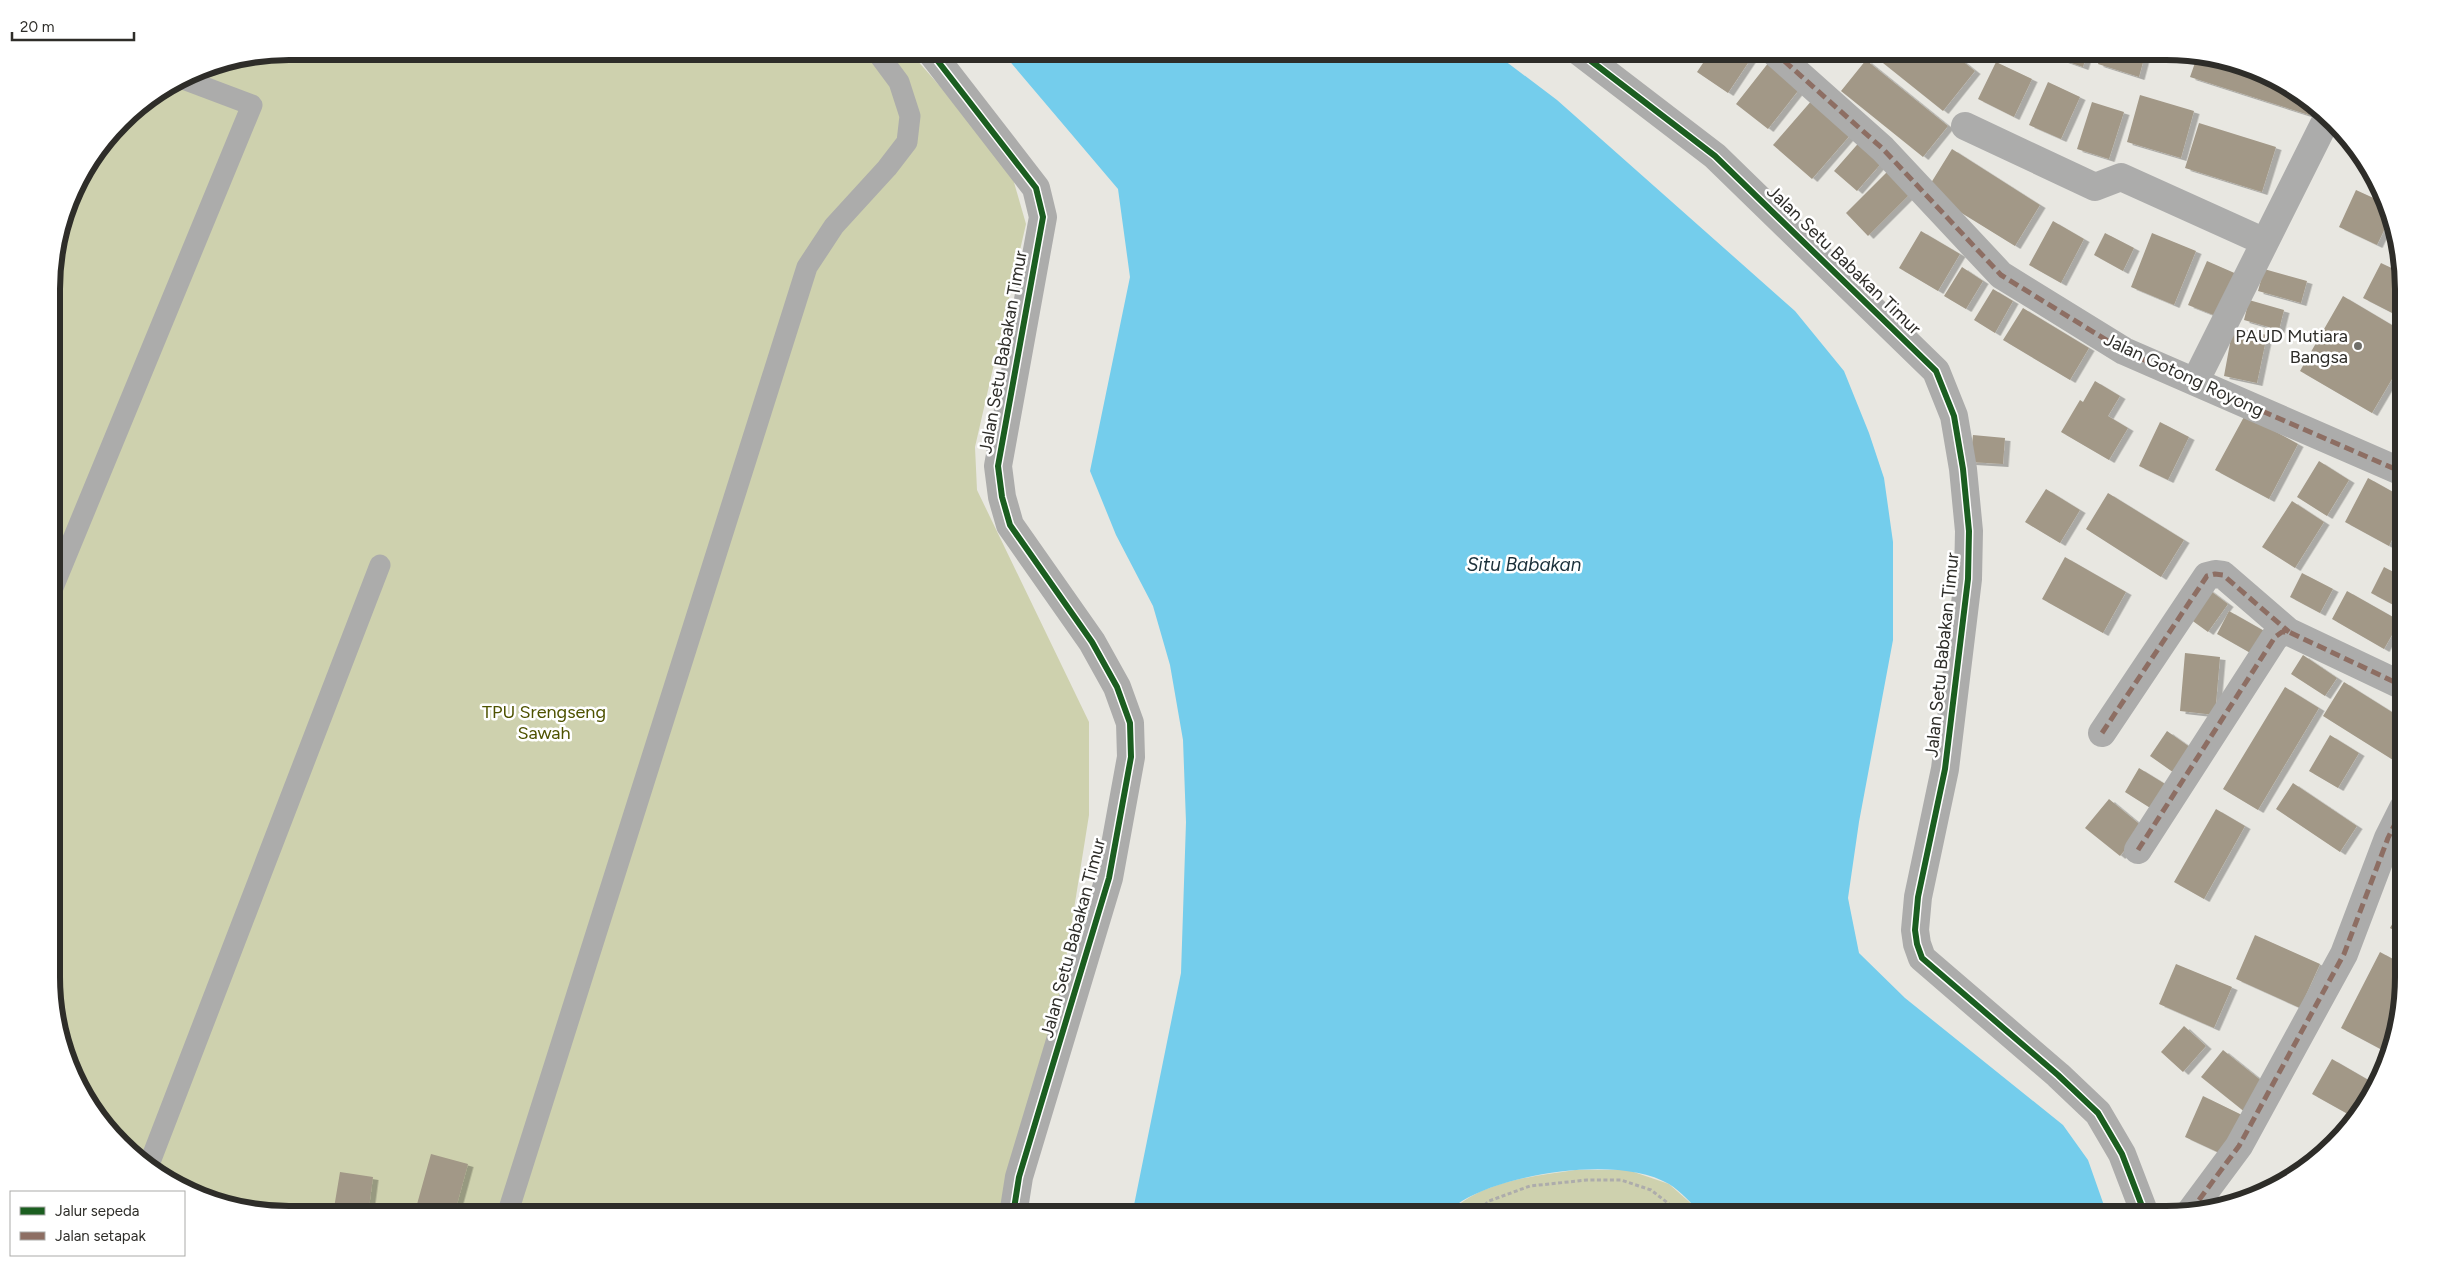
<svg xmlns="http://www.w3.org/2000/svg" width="2455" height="1266" font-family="Figtree,sans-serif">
	<defs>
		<filter id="shadow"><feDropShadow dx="5.5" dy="3" stdDeviation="0" flood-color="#0004"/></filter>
	</defs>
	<rect width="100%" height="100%" fill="#e8e7e1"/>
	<path fill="#ced1ae" d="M289,51H909L1009,165L1026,224L975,447L977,490L1089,722V815L1029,1191L1028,1215H289L184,1190L100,1121L69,1068L53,1008L52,273L76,184L132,110L198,69Z
		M1575,1170H1628L1669,1184L1703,1214H1448C1481,1181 1530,1177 1575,1170Z
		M2274,1186L2235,1204L2257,1189Z"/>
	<path fill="#74cdec" d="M1001,51H1492L1557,100L1795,311L1844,371L1869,433L1884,478L1893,542V640L1859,822L1848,898L1859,953L1905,998L2063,1125L2088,1160L2107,1214H1703C1692,1205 1681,1191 1669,1184C1620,1155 1508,1173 1462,1201C1457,1204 1452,1210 1448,1214L1132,1215L1181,973L1186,822L1183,740L1170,665L1153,606L1116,535L1090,471L1130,277L1118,189Z"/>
	<path fill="#a29887" filter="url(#shadow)" d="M1679,51H1695L1690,58Z
		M1711,51H1756L1728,93L1697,72Z
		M1868,51H1950L1975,71L1943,111Z
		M1962,51H1976L1974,55Z
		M2037,51H2088L2083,67Z
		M2102,51H2146L2139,77L2098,64Z
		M2188,56L2271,76L2313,104L2309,115L2190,77L2196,60Z
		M1866,60L1948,126L1923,157L1841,91Z
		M1769,62L1801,87L1768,129L1736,104Z
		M1996,62L2032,79L2014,117L1978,99Z
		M2048,82L2080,97L2061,139L2029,125Z
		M2140,95L2194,111L2181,158L2127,142Z
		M1813,99L1852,133L1812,179L1773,145Z
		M2092,102L2124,112L2109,159L2077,149Z
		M2199,123L2276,147L2262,192L2185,168Z
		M1863,138L1885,159L1857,191L1834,171Z
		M1952,149L2040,205L2015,246L1926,191Z
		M1888,171L1910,194L1868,236L1846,213Z
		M2356,190L2380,201L2388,222L2377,245L2339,227Z
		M2053,221L2084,239L2061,283L2029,265Z
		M1921,231L1960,254L1938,291L1899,268Z
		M2105,233L2134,248L2123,271L2094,255Z
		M2152,233L2196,251L2174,305L2131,287Z
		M2207,261L2239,275L2221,318L2188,305Z
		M2381,263L2402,273V318L2363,298Z
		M1962,267L1983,281L1966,309L1944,296Z
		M2264,269L2307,281L2301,303L2258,291Z
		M1993,289L2013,301L1995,333L1974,320Z
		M2343,296L2402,331V362L2372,413L2300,371Z
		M2249,300L2284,310L2279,330L2244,320Z
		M2023,308L2089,348L2070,380L2003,340Z
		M2233,327L2267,335L2257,383L2224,376Z
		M2095,381L2120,396L2108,416L2128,428L2109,460L2061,432L2080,400L2083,402Z
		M2245,415L2298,444L2269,499L2215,470Z
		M2160,422L2189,437L2168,480L2139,466Z
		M1973,435L2005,438L2003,464L1970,462Z
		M2319,461L2349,480L2327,516L2297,497Z
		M2368,478L2402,497V519L2389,546L2345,522Z
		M2046,489L2080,510L2060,543L2025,522Z
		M2108,493L2184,540L2161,577L2086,529Z
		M2292,501L2324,522L2295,568L2262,547Z
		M2065,557L2126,592L2103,633L2042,599Z
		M2384,567L2403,577V610L2371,593Z
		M2302,573L2333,589L2320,613L2290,597Z
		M2204,586L2228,604L2208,632L2183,614Z
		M2347,591L2400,621L2384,649L2332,619Z
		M2229,611L2266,632L2254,655L2217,634Z
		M2185,653L2220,657L2215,715L2180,711Z
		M2303,655L2337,678L2325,696L2291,674Z
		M2344,682L2403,719V761L2401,765L2323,716Z
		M2285,687L2319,708L2258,810L2223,789Z
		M2167,731L2194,750L2177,775L2150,756Z
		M2330,735L2359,753L2338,788L2309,771Z
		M2139,768L2170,787L2155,811L2125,792Z
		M2293,783L2357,826L2340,852L2276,809Z
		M2109,799L2143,827L2120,856L2085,828Z
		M2216,809L2245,826L2204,899L2174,882Z
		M2404,903V936L2390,928Z
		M2255,935L2320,964L2300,1008L2236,979Z
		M2380,952L2404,965V977L2386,1052L2341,1028Z
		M2176,964L2232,987L2214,1028L2159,1004Z
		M2184,1026L2206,1046L2183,1072L2161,1052Z
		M2223,1050L2268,1086L2246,1113L2201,1077Z
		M2332,1059L2377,1085L2355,1118L2312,1094Z
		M2203,1096L2244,1116L2226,1156L2185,1137Z
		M431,1154L468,1164L454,1215H414Z
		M340,1172L373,1177L368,1215L333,1214Z"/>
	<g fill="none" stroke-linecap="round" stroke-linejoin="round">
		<path stroke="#adacab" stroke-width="3" stroke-dasharray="4 2.5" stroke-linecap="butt" d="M1475,1214L1489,1201L1530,1186L1587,1180H1621L1651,1190L1682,1214"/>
		<path stroke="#acacab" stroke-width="21" d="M52,590L252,105L183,79
			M150,1162L380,565
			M507,1215L807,267L834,226L887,168L907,142L910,116L899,82L876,51"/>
		<path stroke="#acacab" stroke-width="28" d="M930,51L1036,188L1043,217L998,466L1002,497L1010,525L1092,642L1117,687L1130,723L1131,757L1109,878L1019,1177L1013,1215
			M1578,51L1715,156L1936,371L1954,416L1963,469L1969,531L1968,579L1945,769L1918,897L1915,930L1917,944L1922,958L2058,1075L2098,1113L2122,1154L2145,1214
			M1773,51L1883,149L2001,275L2124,351L2402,472
			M1965,126L2095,187L2121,177L2265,242
			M2195,382L2328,116
			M2102,733L2207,576L2215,574L2223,575L2289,632
			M2138,850L2275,637L2282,632H2289L2403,686
			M2190,1212L2239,1146L2344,954L2388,838L2403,808"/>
		<path stroke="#8d6e63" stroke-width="5" stroke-dasharray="10 5" stroke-linecap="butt" d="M1773,51L1883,149L2001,275L2124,351L2402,472
			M1788,62L1796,51
			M2102,733L2207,576L2215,574L2223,575L2289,632
			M2138,850L2275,637L2282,632H2289L2403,686
			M2190,1212L2239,1146L2344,954L2388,838L2403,808"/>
		<g stroke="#fff" stroke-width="9">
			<path id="cycleway" d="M930,51L1036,188L1043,217L998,466L1002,497L1010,525L1092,642L1117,687L1130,723L1131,757L1109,878L1019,1177L1013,1215
				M1578,51L1715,156L1936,371L1954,416L1963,469L1969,531L1968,579L1945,769L1918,897L1915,930L1917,944L1922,958L2058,1075L2098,1113L2122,1154L2145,1214"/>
		</g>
		<use href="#cycleway" stroke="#1b5e20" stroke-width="6"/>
	</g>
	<circle fill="#6f6e69" stroke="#fff" stroke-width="2" cx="2358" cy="346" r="5"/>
	<g text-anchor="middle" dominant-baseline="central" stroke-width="5" stroke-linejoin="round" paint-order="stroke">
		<g font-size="18" fill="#2e2d29" stroke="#fff">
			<text transform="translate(1844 260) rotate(44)">Jalan Setu Babakan Timur</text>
			<text transform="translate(1003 352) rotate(-80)">Jalan Setu Babakan Timur</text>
			<text transform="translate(2184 375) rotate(25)">Jalan Gotong Royong</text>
			<text transform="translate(1942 655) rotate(-84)">Jalan Setu Babakan Timur</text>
			<text transform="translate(1073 938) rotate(-75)">Jalan Setu Babakan Timur</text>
		</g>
		<g font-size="18" fill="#2e2d29" stroke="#fff" text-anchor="end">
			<text x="2348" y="336">PAUD Mutiara<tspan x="2348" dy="21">Bangsa</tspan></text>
		</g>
		<g font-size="18" fill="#4e5200" stroke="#fff">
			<text x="544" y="712">TPU Srengseng<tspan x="544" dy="21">Sawah</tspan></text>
		</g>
		<g font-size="19" font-style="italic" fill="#1a2f39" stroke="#fff">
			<text x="1524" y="564">Situ Babakan</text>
		</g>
	</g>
	<path d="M0 0H2455V1266H0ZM289 60H2166A229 229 0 0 1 2395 289V977A229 229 0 0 1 2166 1206H289A229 229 0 0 1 60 977V289A229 229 0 0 1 289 60Z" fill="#fff" fill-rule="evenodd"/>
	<path fill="none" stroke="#2e2d29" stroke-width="6" d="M289 60H2166A229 229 0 0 1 2395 289V977A229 229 0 0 1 2166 1206H289A229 229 0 0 1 60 977V289A229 229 0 0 1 289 60Z"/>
	<rect x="10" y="1191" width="175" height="65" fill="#ffffff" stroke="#ababa9"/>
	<rect x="20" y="1207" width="25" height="8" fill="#1b5e20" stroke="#ababa9"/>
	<text x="55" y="1216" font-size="15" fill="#2e2d29">Jalur sepeda</text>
	<rect x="20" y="1232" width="25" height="8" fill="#8d6e63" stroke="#ababa9"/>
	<text x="55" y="1241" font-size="15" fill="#2e2d29">Jalan setapak</text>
	<path d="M12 32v8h122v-8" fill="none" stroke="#2e2d29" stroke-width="2.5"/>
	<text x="20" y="32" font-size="15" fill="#2e2d29" stroke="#ffffff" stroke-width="4" paint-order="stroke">20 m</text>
</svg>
